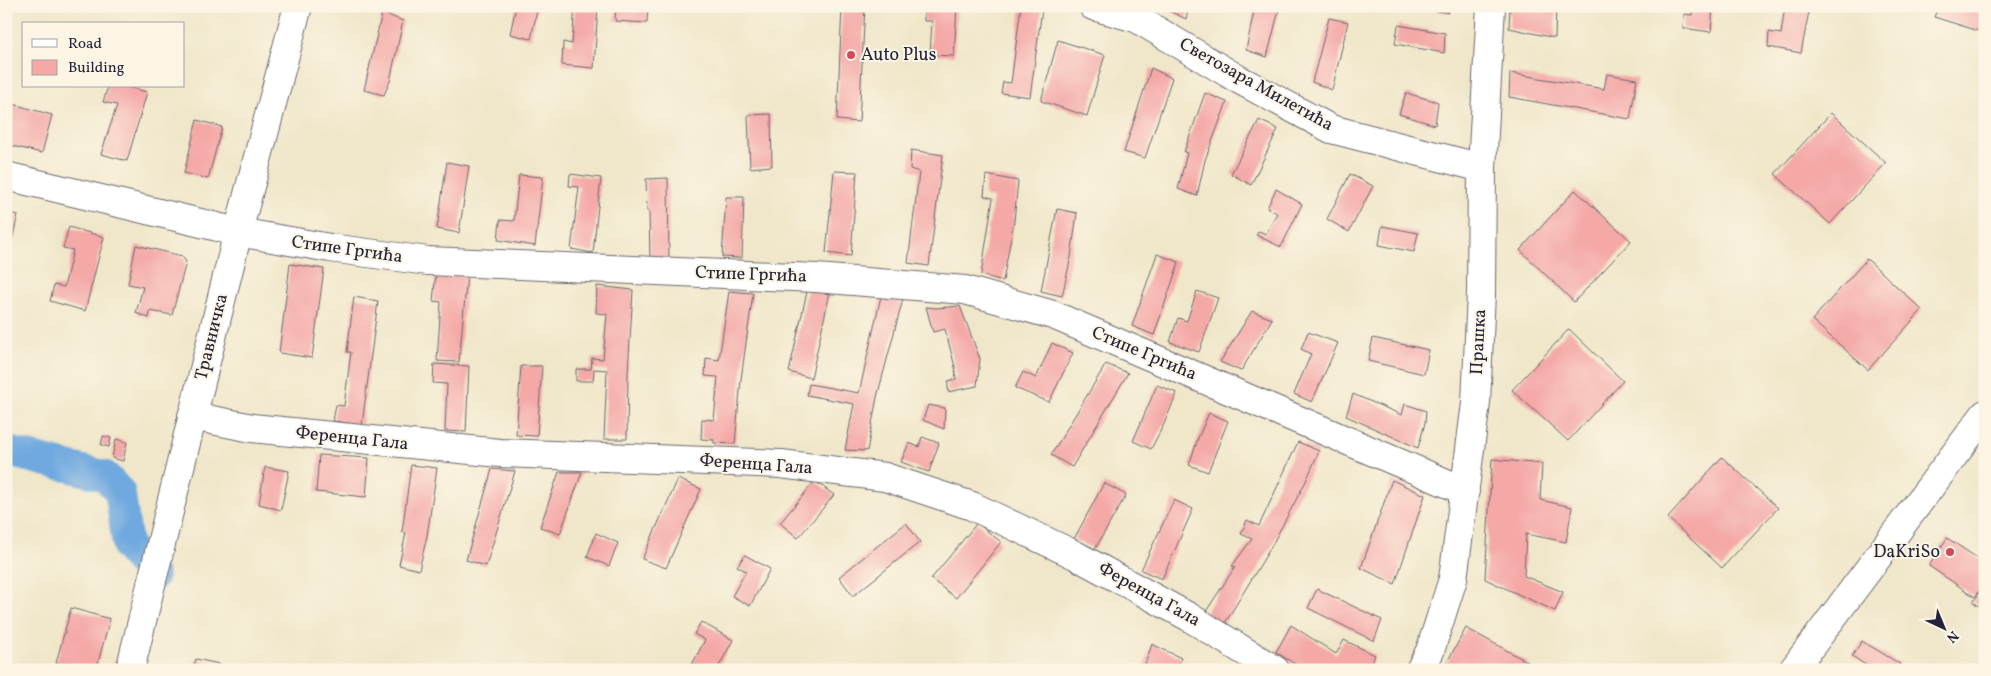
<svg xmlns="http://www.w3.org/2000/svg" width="1991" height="676" font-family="Vollkorn,serif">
	<rect width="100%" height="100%" fill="#fcf5e5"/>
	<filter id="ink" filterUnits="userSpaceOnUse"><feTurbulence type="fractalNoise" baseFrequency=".02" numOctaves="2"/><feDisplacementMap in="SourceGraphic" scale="10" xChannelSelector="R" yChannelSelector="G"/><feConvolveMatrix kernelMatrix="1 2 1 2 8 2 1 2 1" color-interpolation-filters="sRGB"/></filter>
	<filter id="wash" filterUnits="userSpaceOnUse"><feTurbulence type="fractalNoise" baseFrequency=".0096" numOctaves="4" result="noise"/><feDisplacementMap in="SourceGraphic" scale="20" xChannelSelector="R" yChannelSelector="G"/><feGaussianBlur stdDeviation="1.12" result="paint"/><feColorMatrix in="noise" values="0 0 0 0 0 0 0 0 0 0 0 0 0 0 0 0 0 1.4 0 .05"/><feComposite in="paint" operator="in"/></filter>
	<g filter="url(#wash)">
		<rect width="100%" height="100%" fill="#f0e7ca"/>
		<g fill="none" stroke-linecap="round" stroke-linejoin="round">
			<path stroke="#6fa9df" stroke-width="31" d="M6,451L105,476L120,492L128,548L153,576"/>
		</g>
		<g id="blocks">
			<path fill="#f4a9a7" d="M516,6H538L531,39L510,34Z
				M575,6H598L594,68L562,65L563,42L572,44Z
				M616,6H648L647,23L615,21Z
				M842,6H865L859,122L837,120Z
				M924,6H957L954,56L930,55L932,21H924Z
				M1021,6L1042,9L1030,97L1001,93L1003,82L1011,83Z
				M1166,6H1189L1186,19L1165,9Z
				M1255,6H1280L1267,57L1246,50Z
				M1414,6H1449L1448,13Z
				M1510,6H1556L1555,38L1509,28Z
				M1693,6H1713L1711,32L1683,28L1684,14L1692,15Z
				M1785,6H1810L1801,53L1768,47L1769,32L1781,34Z
				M1939,6H1976L1985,9V33L1934,17Z
				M382,13L403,21L390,81L384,95L364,90Z
				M1329,18L1348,22L1332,90L1312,82Z
				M1398,25L1445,33L1444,53L1395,44Z
				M1058,40L1105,55L1087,116L1041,101Z
				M1151,68L1172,78L1145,158L1124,152Z
				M1510,73L1604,89L1607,74L1637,79L1630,119L1509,97Z
				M108,86H123L147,92L127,161L101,154L117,105L103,102Z
				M1205,93L1227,102L1205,160L1197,196L1178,189L1187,153L1184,152Z
				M1406,93L1438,102L1435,125L1399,114Z
				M6,102L52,115L42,153L8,145L11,135L6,134Z
				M1831,113L1886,163L1830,224L1775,174Z
				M771,114L772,166L750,168L748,115Z
				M197,120L222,127L208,179L184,173Z
				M1259,120L1278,129L1251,185L1231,174Z
				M911,150L943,155L929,266L908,263L919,172L910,169Z
				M447,162L469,166L459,233L437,229Z
				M834,171L857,172L851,256L826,253Z
				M570,174L601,178L593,253L571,249L579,187L569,186Z
				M1350,174L1373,186L1349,232L1327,219Z
				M519,175L543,177L535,246L498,240L500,220L514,221Z
				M986,175L1018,181L1014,221L1003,281L981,275L993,198L984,196Z
				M668,178L669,261H650L649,211H647L646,179Z
				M1276,189L1302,204L1281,247L1256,235L1259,231L1266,234L1277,213L1267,208Z
				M1575,190L1631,241L1574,302L1520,250Z
				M726,197H744L742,258L722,257Z
				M1057,209L1077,213L1071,257L1062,296L1041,291Z
				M6,212L18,215L7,261H6Z
				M1382,226L1418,233L1414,252L1379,245Z
				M69,227L104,237L85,311L50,301L54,285L64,287L73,250L63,248Z
				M136,245L182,256L186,262L172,315L150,311L149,318L136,313L143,287L128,284Z
				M1157,254L1179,262L1154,335L1132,326Z
				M1867,259L1922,310L1868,370L1812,320Z
				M290,264L324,269L312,358L279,353Z
				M436,273L467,275L459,362L437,361L441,302L433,301Z
				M597,286L633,290L628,372L627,439H604L607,370L594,369L593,381H576V369H591L592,358L603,359L607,314L596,313Z
				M808,287L830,292L811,378L789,372Z
				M729,291L753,293L741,379L735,444L714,443V440L701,439L702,419L714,420L718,377L705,376L706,358L719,360Z
				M1197,291L1218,298L1199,352L1170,342L1178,318L1187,321Z
				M881,296L903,299L877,397L867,451L845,450L854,404L807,395L809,384L859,393Z
				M354,297L378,301L362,425L333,421L336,405L344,406L351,352H347Z
				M960,306L980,359L977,386L948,392V381L956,379L955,367L945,329L933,332L926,307L936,308Z
				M1252,311L1272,319L1241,371L1220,362Z
				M1569,329L1623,381L1568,441L1512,390Z
				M1308,332L1338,343L1312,402L1294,394L1311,354L1301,349Z
				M1373,338L1429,350L1424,374L1368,361Z
				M1052,343L1073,353L1049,402L1015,388L1023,372L1036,378Z
				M434,364L469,366L466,432L445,431L447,384L433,383Z
				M1106,364L1128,373L1072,467L1051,455Z
				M521,366H542L537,436L516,435Z
				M1157,385L1177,393L1164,424L1151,449L1133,441Z
				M1353,394L1402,415L1405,404L1426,411L1425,423L1418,448L1346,416Z
				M928,405L945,408L944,429L923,420Z
				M1209,413L1228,421L1208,472L1189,465L1198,438Z
				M103,436L111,438L109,447L101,445Z
				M922,437L939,443L929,472L901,462L909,443L919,447Z
				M116,439L127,442L123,461L112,458Z
				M1298,442L1319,451L1306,481L1271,547L1225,623L1205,613L1235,567L1232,566L1252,539L1241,534L1247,520L1259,526Z
				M319,455L369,458L366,497L316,492Z
				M1722,457L1778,508L1722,568L1668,518Z
				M1492,459L1542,464L1540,500L1572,507L1566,542L1526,534L1524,576L1563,592L1555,611L1485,579Z
				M411,465L437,468L427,536L419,570L399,565L406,533L402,532Z
				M265,467L289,471L281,510L259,504Z
				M492,469L515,471L486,566L466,560Z
				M559,472H582L560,534L540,527Z
				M678,479L701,489L666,568L642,559Z
				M1392,480L1425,495L1395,584L1361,568Z
				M815,481L834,495L798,538L780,523Z
				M1104,483L1126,495L1095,549L1074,539Z
				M1174,500L1193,509L1162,579L1141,570Z
				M906,523L920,542L853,596L839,577Z
				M977,523L1001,542L956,598L931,579Z
				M596,533L618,543L609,566L587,557Z
				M1947,538L1985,563V582L1975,597L1929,566Z
				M745,555L770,569L750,606L732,596L746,571L737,566Z
				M1985,585V610L1973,602Z
				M1317,589L1382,620L1374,641L1308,608Z
				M71,608L110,619L96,670H82L56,663Z
				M701,622L733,640L717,670H689L705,640L694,634Z
				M1291,625L1336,654L1344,640L1375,655L1369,670H1304L1276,652Z
				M1466,628L1528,662L1524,670H1457L1446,664Z
				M1862,641L1900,664L1896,670H1873L1852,656Z
				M1152,644L1181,658L1177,670H1154L1144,667Z
				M196,659L219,664L218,670H193Z"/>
		</g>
	</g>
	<g filter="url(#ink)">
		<use href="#blocks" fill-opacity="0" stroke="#6a676d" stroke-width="1"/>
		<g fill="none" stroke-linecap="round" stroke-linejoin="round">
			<g stroke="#6a676d" stroke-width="30">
				<path id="minor" d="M1093,6L1136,18L1238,79L1331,129L1482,168
					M6,176L238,232L330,248L428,261L816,278L965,290L1053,315L1465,491
					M192,416L252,428L500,453L781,464L885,477L972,506L1075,555L1189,617L1275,670
					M130,670L238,232L298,6
					M1420,670L1430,651L1453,579L1476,403L1481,293L1482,168L1491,6
					M1793,670L1985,414"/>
			</g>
			<use href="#minor" stroke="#fff" stroke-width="28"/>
		</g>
	</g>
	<g fill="#d1495b" stroke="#fcf5e5" stroke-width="2">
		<circle cx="851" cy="55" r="5"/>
		<circle cx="1950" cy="552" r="5"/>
	</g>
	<g text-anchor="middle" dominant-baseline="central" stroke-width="4" stroke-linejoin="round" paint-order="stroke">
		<g font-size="18" fill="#22223b" stroke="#fcf5e5" text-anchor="start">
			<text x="861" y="55">Auto Plus</text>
			<text x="1940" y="552" text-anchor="end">DaKriSo</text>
		</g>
		<g font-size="18" fill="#22223b" stroke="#fcf5e5">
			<text transform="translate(1256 85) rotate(29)">Светозара Милетића</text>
			<text transform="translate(347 250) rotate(8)">Стипе Гргића</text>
			<text transform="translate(751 275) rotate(2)">Стипе Гргића</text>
			<text transform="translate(212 337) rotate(-76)">Травничка</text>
			<text transform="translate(1479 342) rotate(-87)">Прашка</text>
			<text transform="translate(1144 354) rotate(23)">Стипе Гргића</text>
			<text transform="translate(352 439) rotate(6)">Ференца Гала</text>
			<text transform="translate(756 465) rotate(4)">Ференца Гала</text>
			<text transform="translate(1149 595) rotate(29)">Ференца Гала</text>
		</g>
	</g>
	<rect width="1991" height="676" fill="none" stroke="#fcf5e5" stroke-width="25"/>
	<rect x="22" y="22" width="162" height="65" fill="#fcf5e5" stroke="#a5a1a1"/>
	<rect x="32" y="39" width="25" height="8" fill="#ffffff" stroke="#a5a1a1"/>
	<text x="68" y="48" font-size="15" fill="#22223b">Road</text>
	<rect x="32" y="60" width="25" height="15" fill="#f4a9a7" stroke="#a5a1a1"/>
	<text x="68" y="72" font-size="15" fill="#22223b">Building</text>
	<g transform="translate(1944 628) rotate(136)" stroke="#fcf5e5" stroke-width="4" paint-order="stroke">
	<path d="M0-4L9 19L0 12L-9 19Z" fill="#22223b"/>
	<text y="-8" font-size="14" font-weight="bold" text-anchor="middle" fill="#22223b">N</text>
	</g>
</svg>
